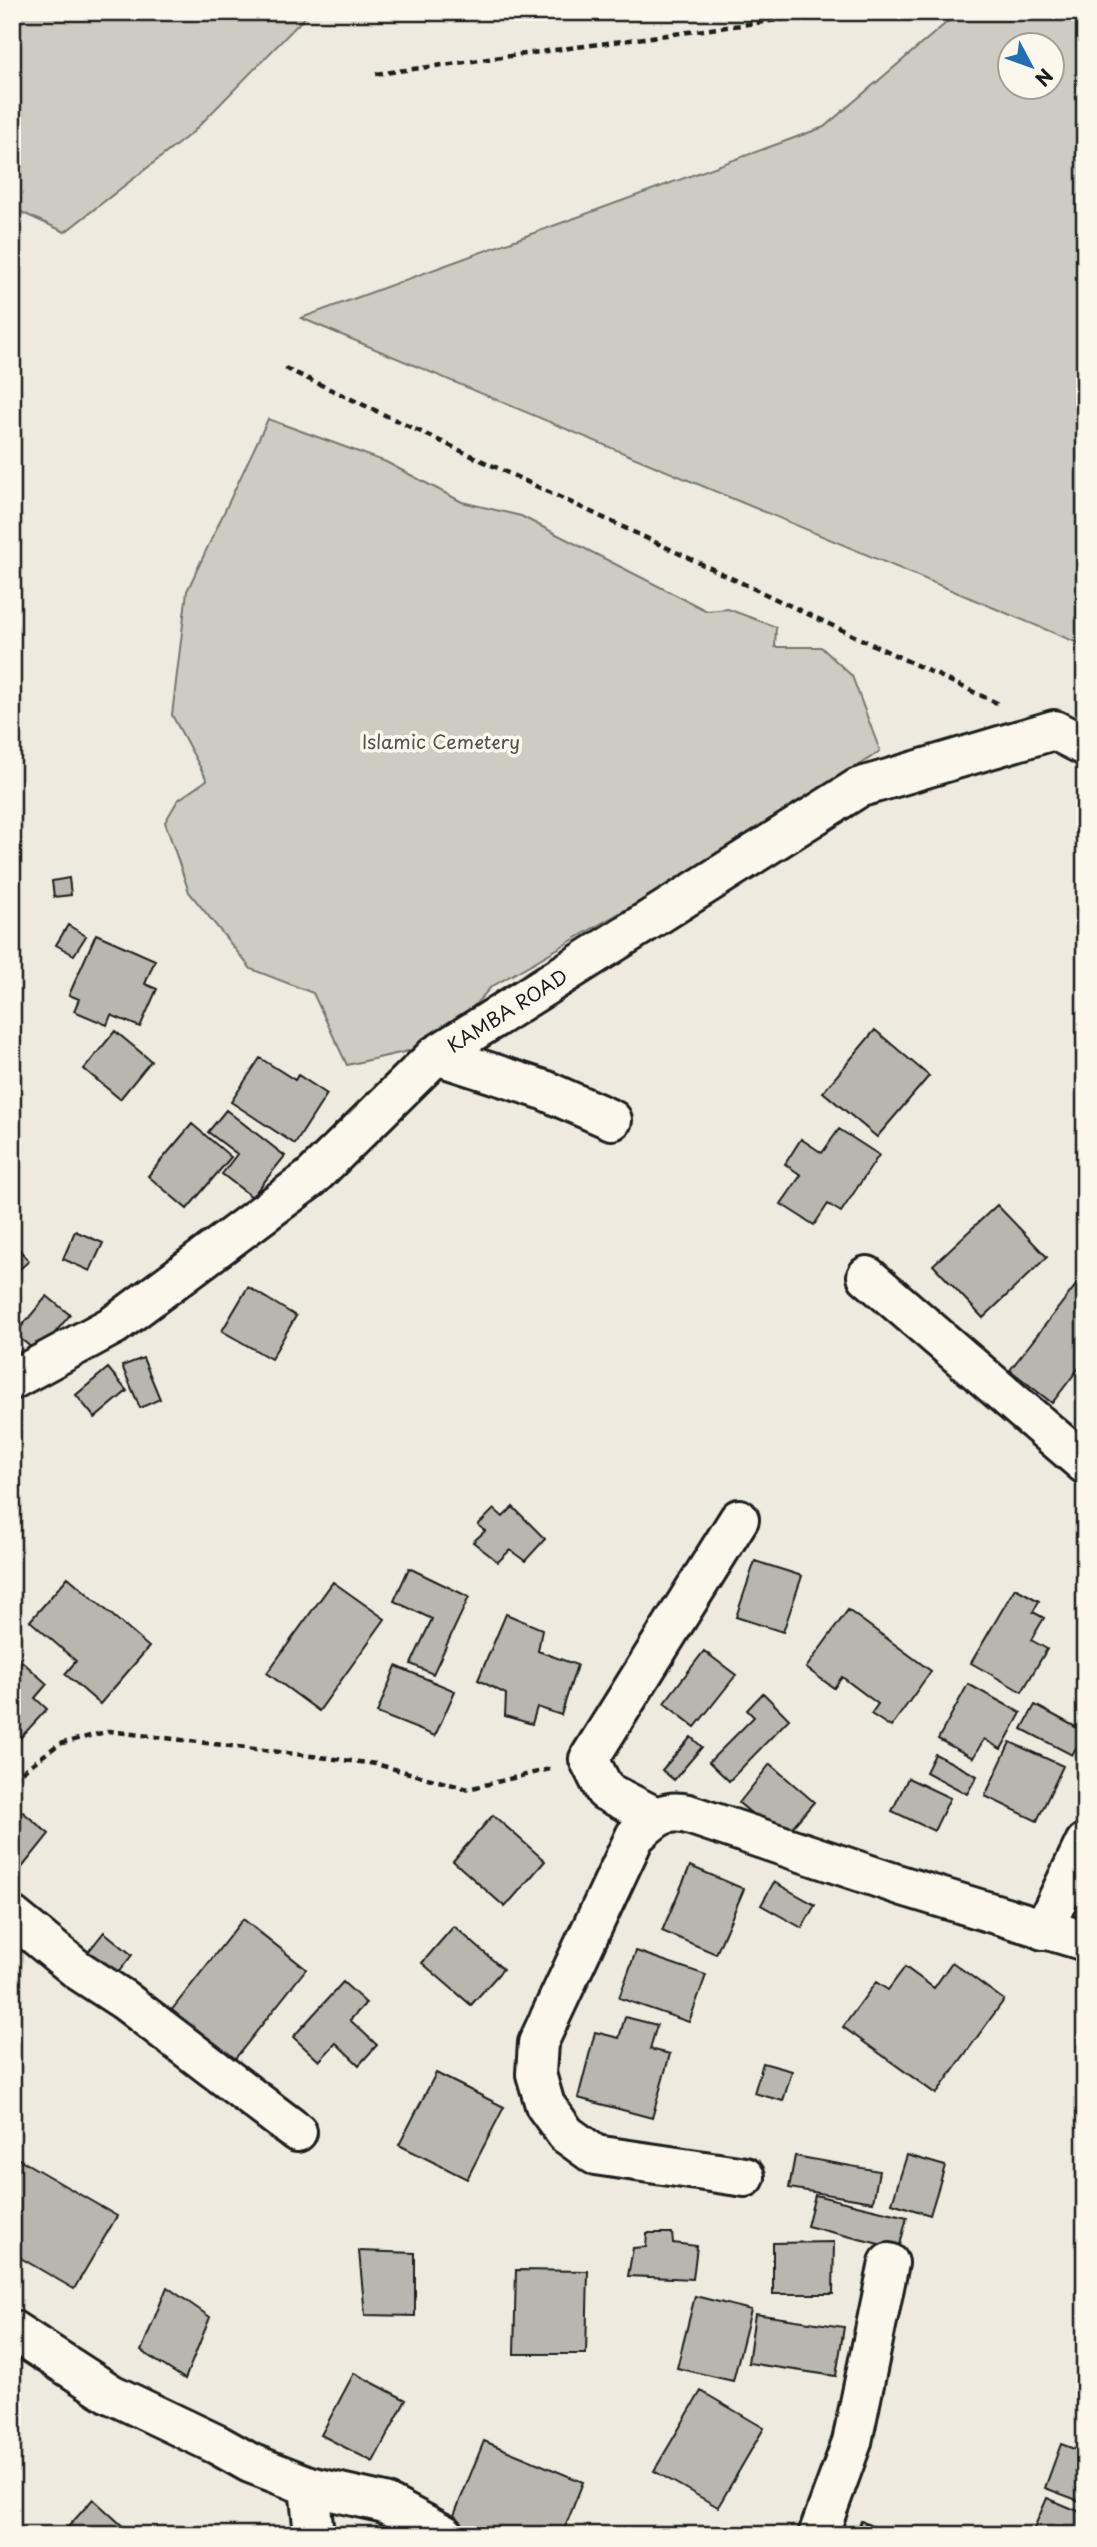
<svg xmlns="http://www.w3.org/2000/svg" width="1097" height="2547" font-family="'Playpen Sans',sans-serif">
	<rect width="100%" height="100%" fill="#eeeadf"/>
	<filter id="ink" filterUnits="userSpaceOnUse"><feTurbulence type="fractalNoise" baseFrequency=".0143" numOctaves="2"/><feDisplacementMap in="SourceGraphic" scale="14" xChannelSelector="R" yChannelSelector="G"/><feConvolveMatrix kernelMatrix="1 2 1 2 8 2 1 2 1" color-interpolation-filters="sRGB"/></filter>
	<g filter="url(#ink)">
		<path fill="#ceccc2" stroke="#75746f" stroke-width="2" fill-rule="evenodd" d="M12,12H310L193,132L65,232L12,208Z
			M959,12H1085V646L301,318L824,127ZM1010,46H1052V88H1010Z
			M268,419L386,462L462,502L521,516L707,611L728,609L776,627L775,647H821L852,676L880,751L765,829L491,987L439,1044L347,1065L313,993L251,969L189,892L165,822L178,800L207,780L172,715L187,591Z"/>
		<path fill="#b9b6af" stroke="#1c1c1c" stroke-width="2" d="M69,878L71,895L54,897L52,881Z
			M68,925L86,936L74,955L56,945Z
			M96,934L155,960L145,984L157,989L140,1027L111,1015L107,1025L74,1011L79,999L69,995Z
			M875,1030L929,1076L877,1137L823,1092Z
			M115,1031L151,1061L120,1099L84,1069Z
			M260,1058L295,1080L298,1075L327,1094L295,1144L231,1102Z
			M226,1110L285,1156L252,1197L222,1174L237,1154L208,1132Z
			M192,1124L231,1157L187,1209L148,1176Z
			M839,1129L879,1155L841,1212L828,1204L814,1225L781,1204L801,1175L785,1164L801,1139L822,1153Z
			M997,1205L1047,1257L983,1318L933,1265Z
			M75,1231L103,1243L90,1271L63,1259Z
			M12,1241L29,1261L12,1276Z
			M1080,1280L1085,1284V1360L1052,1403L1010,1370Z
			M248,1287L296,1316L271,1359L222,1331Z
			M47,1296L70,1315L38,1353L15,1334Z
			M143,1358L160,1399L140,1408L122,1366Z
			M108,1368L127,1391L95,1418L76,1395Z
			M513,1507L545,1539L525,1561L510,1550L498,1562L473,1542L485,1531L478,1525L494,1509L503,1517Z
			M755,1561L802,1576L783,1632L736,1617Z
			M409,1568L469,1597L433,1674L411,1664L432,1619L394,1601Z
			M68,1577L149,1647L100,1704L65,1674L76,1661L30,1621Z
			M333,1582L385,1619L319,1711L267,1673Z
			M1015,1588L1039,1601L1033,1612L1044,1618L1031,1640L1047,1649L1022,1692L971,1663Z
			M848,1610L931,1671L891,1727L871,1714L878,1704L842,1677L834,1688L806,1668Z
			M506,1614L542,1629L538,1651L577,1665L561,1715L537,1707L532,1724L505,1716L506,1694L478,1680Z
			M704,1651L736,1675L695,1727L664,1703Z
			M15,1655L47,1684L35,1698L47,1709L12,1747V1658Z
			M396,1666L455,1691L435,1736L377,1713Z
			M968,1684L1021,1713L1001,1749L984,1739L973,1758L938,1739Z
			M763,1693L789,1719L729,1781L709,1762L754,1717L747,1710Z
			M1035,1705L1085,1732L1072,1755L1022,1729Z
			M691,1737L702,1747L674,1780L662,1770Z
			M1010,1742L1063,1766L1037,1821L985,1796Z
			M935,1754L977,1776L967,1794L926,1772Z
			M770,1764L814,1802L782,1839L739,1803Z
			M908,1778L950,1798L934,1831L892,1811Z
			M12,1803L49,1834L16,1875L12,1872Z
			M493,1815L545,1861L505,1907L453,1861Z
			M690,1866L744,1889L716,1954L662,1931Z
			M774,1882L815,1905L802,1928L761,1905Z
			M243,1919L306,1969L230,2065L167,2016Z
			M454,1926L503,1969L471,2005L422,1963Z
			M104,1932L132,1955L109,1984L81,1961Z
			M636,1951L706,1975L689,2022L619,1998Z
			M952,1962L1004,2000L936,2094L843,2027L876,1982L888,1990L905,1967L934,1988Z
			M343,1982L366,2003L350,2020L377,2045L359,2065L336,2043L319,2061L293,2037Z
			M625,2017L657,2025L650,2049L670,2054L652,2118L578,2098L595,2032L619,2038Z
			M763,2063L792,2071L783,2101L754,2093Z
			M436,2073L504,2107L467,2179L399,2145Z
			M12,2155L117,2216L74,2289L12,2253Z
			M907,2155L945,2166L930,2215L892,2203Z
			M795,2156L879,2171L873,2202L789,2188Z
			M815,2195L907,2217L899,2249L807,2226Z
			M647,2233H672L673,2243L697,2246L693,2279L628,2276L633,2248L646,2247Z
			M834,2242L833,2294H773V2243Z
			M359,2251L415,2253V2316L365,2315Z
			M516,2270L588,2271L586,2354H514Z
			M167,2287L210,2317L185,2379L141,2351Z
			M695,2296L751,2310L733,2381L677,2368Z
			M755,2314L844,2327L836,2376L748,2363Z
			M354,2373L406,2400L373,2462L321,2435Z
			M701,2391L764,2428L718,2507L654,2471Z
			M484,2441L583,2482L562,2535H481L451,2523Z
			M1061,2444L1085,2453V2503L1045,2488Z
			M1047,2498L1085,2514V2535H1031Z
			M93,2499L128,2531L125,2535H61Z
			M861,2521L890,2535H855Z"/>
		<g fill="none" stroke-linecap="round" stroke-linejoin="round">
			<g stroke="#1c1c1c" stroke-width="44">
				<g id="minor">
					<path d="M436,1055L544,1090L612,1120"/>
					<path d="M867,1276L1085,1464"/>
					<path id="s1" d="M12,1380L114,1325L311,1178L436,1055L858,788L1054,730L1085,746"/>
					<path d="M656,1817L605,1791L589,1759L739,1519"/>
					<path d="M12,1916L78,1970L124,2000L297,2132"/>
					<path d="M1043,1930L1085,1843"/>
					<path d="M745,2177L595,2155L566,2134L545,2105L536,2074L538,2043L635,1836C653,1820 663,1808 688,1814L903,1886L1085,1941"/>
					<path d="M12,2330L111,2394L218,2445L250,2463L309,2486L385,2503L445,2535"/>
					<path d="M309,2486L314,2535"/>
					<path d="M818,2535L852,2442L889,2263"/>
				</g>
			</g>
			<path stroke="#1c1c1c" stroke-width="4.5" stroke-dasharray="7 5" stroke-linecap="butt" d="M376,74L793,18L801,12
				M285,368L999,704
				M12,1779L59,1744L109,1731L376,1764L468,1789L554,1768"/>
			<use href="#minor" stroke="#fbf7ec" stroke-width="38"/>
		</g>
	</g>
	<g text-anchor="middle" dominant-baseline="central" stroke-width="7" stroke-linejoin="round" paint-order="stroke">
		<g font-size="19" fill="#51514e" stroke="#fbf7ec">
			<text x="441" y="741">Islamic Cemetery</text>
		</g>
		<g font-size="19" fill="#1c1c1c" stroke="#fbf7ec">
			<text stroke="none"><textPath href="#s1" startOffset="621">KAMBA ROAD</textPath></text>
		</g>
	</g>
	<rect width="1097" height="2547" fill="none" stroke="#fbf7ec" stroke-width="42"/>
	<rect x="21" y="21" width="1055" height="2505" fill="none" stroke="#1c1c1c" stroke-width="2.5" filter="url(#ink)"/>
	<g transform="translate(1031 66) rotate(131)"><circle r="33" fill="#fbf7ec" stroke="#a29f99" stroke-width="2"/>
	<path d="M0-5L12 26L0 18L-12 26Z" fill="#1f6fb2"/>
	<text y="-10" font-size="19" font-weight="bold" text-anchor="middle" fill="#1c1c1c">N</text>
	</g>
</svg>
